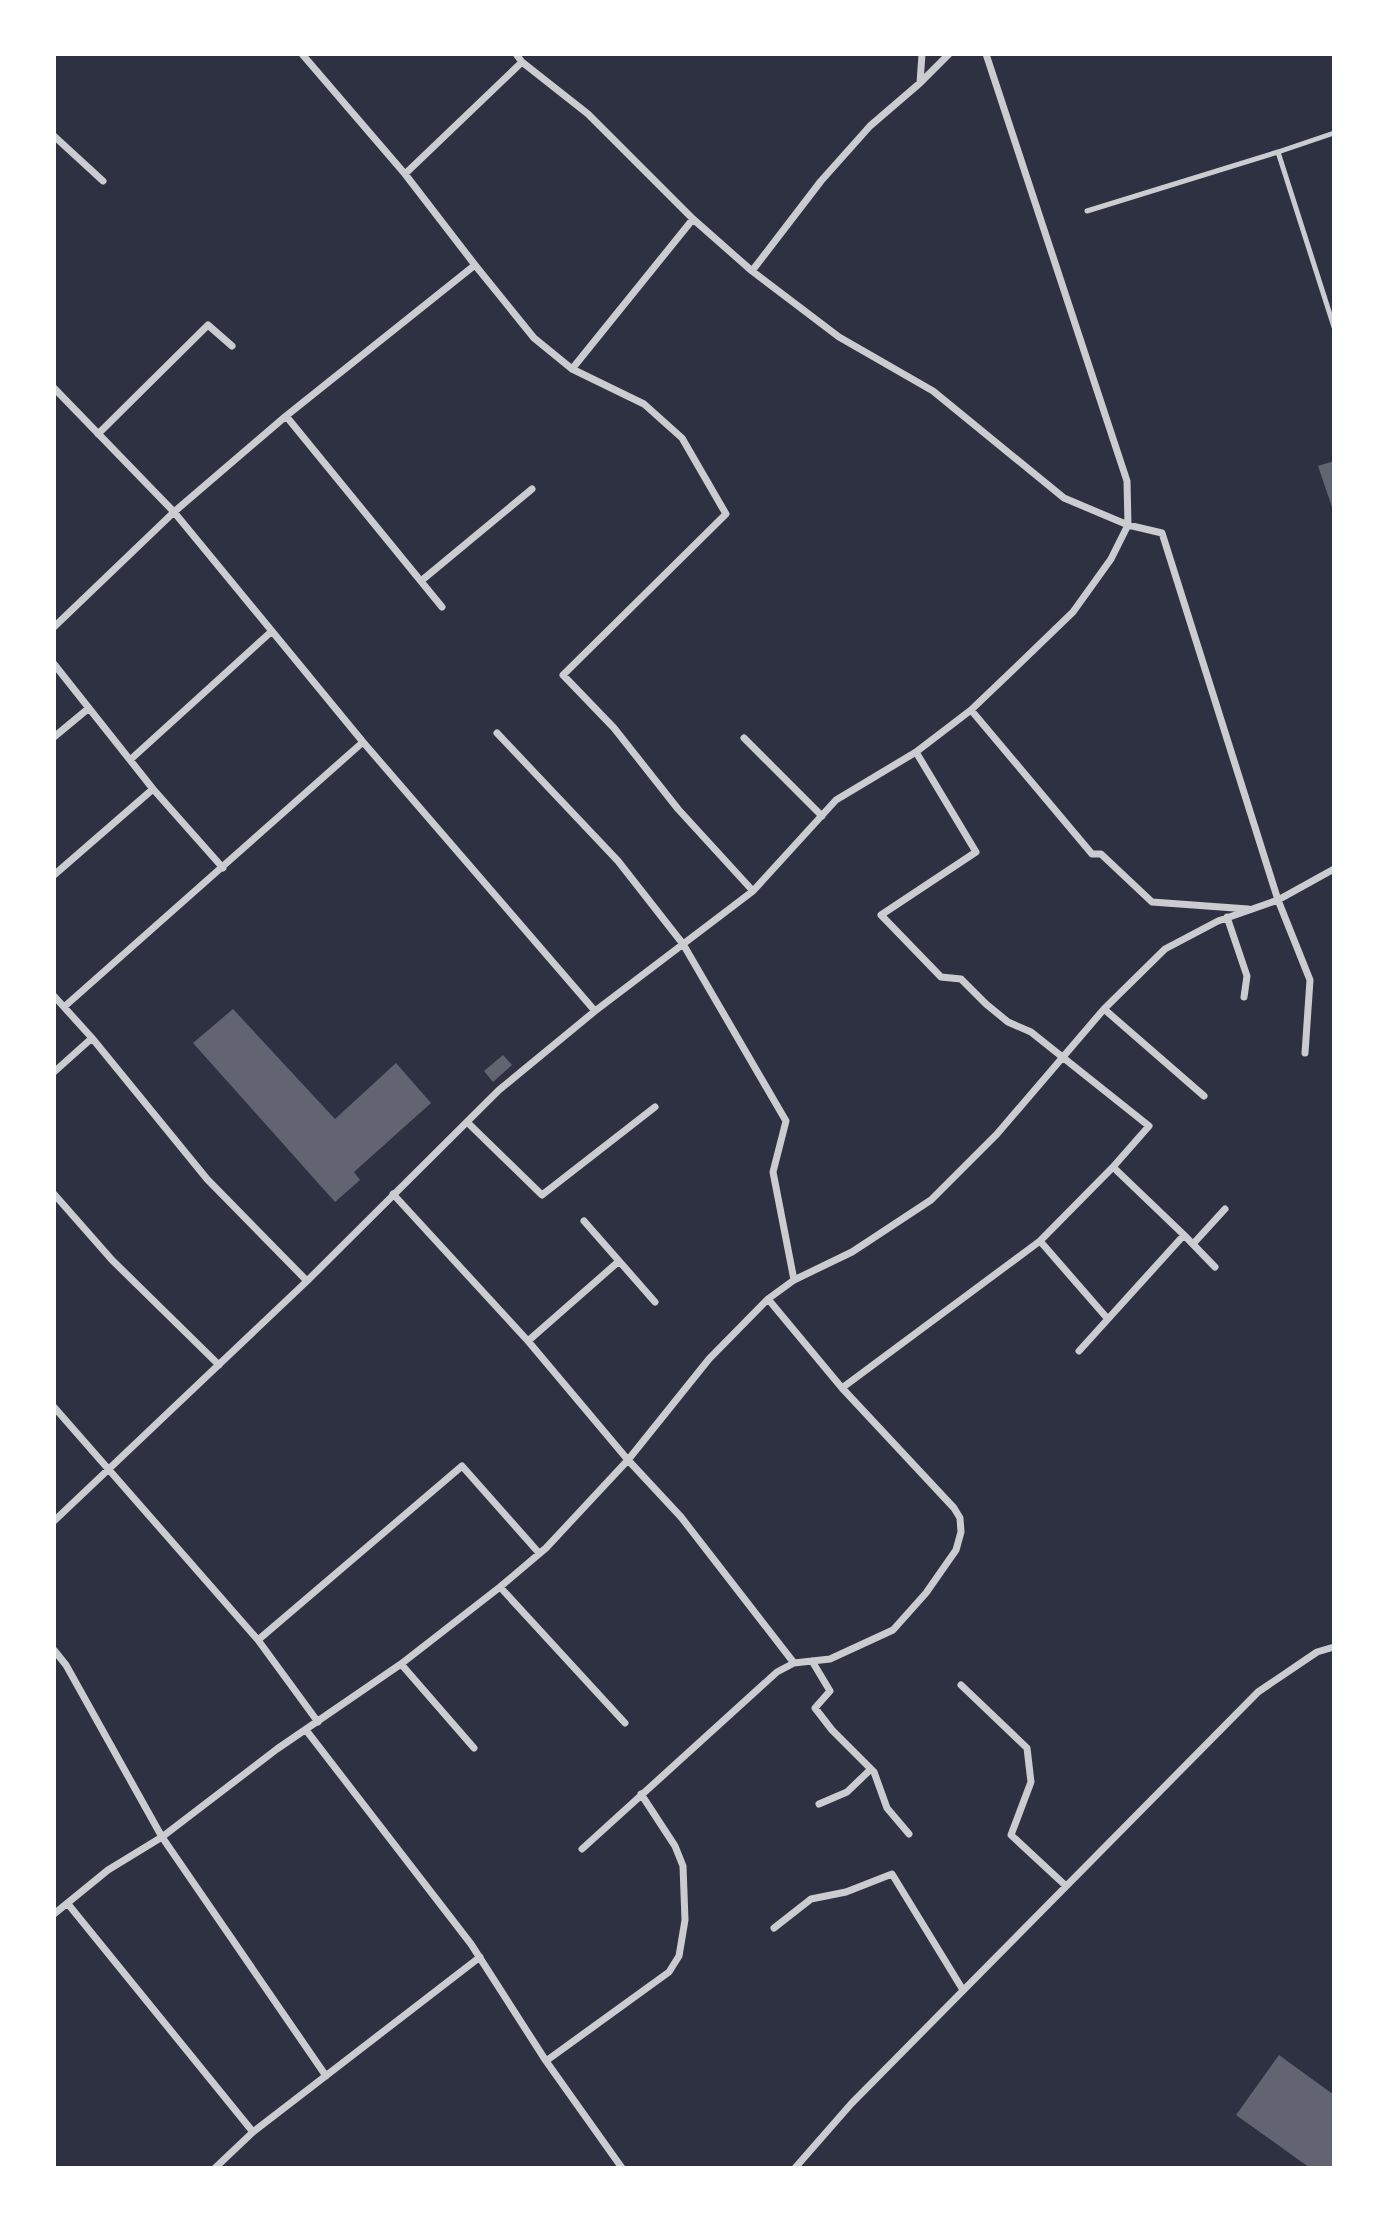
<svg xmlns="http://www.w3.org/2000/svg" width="1388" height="2222" font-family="'Alegreya Sans',sans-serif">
	<rect width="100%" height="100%" fill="#2d3142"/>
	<path fill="#626471" d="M1334,461V509L1333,510L1318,466Z
		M233,1009L335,1119L396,1063L431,1103L354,1172L360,1180L335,1202L193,1043Z
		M503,1055L512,1065L493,1082L484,1071Z
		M1279,2055L1334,2095V2168H1310L1236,2115Z"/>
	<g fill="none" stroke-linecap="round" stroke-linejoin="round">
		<path stroke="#caccd0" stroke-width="5" d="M1334,133L1278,152L1334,327
			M1087,211L1278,152"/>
		<path stroke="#caccd0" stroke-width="7" d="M522,62L588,114L693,219L752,271L839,337L933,391L1064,498L1128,525L1162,533L1278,900L1310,980L1305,1053
			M921,82L949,54
			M54,136L103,181
			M405,174L522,62L516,54
			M475,265L534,338L572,369L644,404L682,438L726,514L563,675L614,728L678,809L753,891
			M752,271L821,181L870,126L920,83L922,54
			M572,369L693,219
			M54,388L174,512L363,742L595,1011
			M286,416L442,607
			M98,434L208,325L232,346
			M421,581L532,489
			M54,627L174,512L286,416L475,265L405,174L302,54
			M54,664L153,789L54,875
			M971,710L1092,854H1101L1152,902L1248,909
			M497,733L618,861L683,944L786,1121L773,1172L794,1280
			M54,737L89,708
			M744,738L822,816
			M916,752L976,852L881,915L941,977L961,979L986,1004L1008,1022L1031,1032L1149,1126L1113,1167
			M130,760L272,631
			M153,789L223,868
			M1227,917L1247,976L1244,997
			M54,996L92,1038L207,1179L307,1281
			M64,1007L363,742
			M1104,1009L1204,1096
			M54,1072L92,1038
			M467,1122L542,1195L655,1107
			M54,1194L112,1260L219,1365
			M393,1194L528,1341L628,1460L681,1517L794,1663
			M584,1221L655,1302
			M1184,1235L1215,1267
			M1040,1241L1107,1318
			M1193,1244L1225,1209
			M528,1341L618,1262
			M842,1388L1040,1241L1113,1167L1184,1235L1079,1351
			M54,1407L258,1640L318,1722
			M54,1521L307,1281L499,1090L595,1011L753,891L836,800L916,752L971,710L1015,668L1073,612L1111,559L1128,525L1127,481L986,54
			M500,1587L625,1723
			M258,1640L462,1466L539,1553
			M54,1650L66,1665L162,1837L326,2076
			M812,1661L830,1691L815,1708L832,1730L874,1772L887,1808L909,1834
			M401,1664L474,1748
			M961,1685L1027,1748L1031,1782L1011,1835L1066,1886
			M306,1730L471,1944L546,2061L622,2168
			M819,1804L847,1792L871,1769
			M582,1849L777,1672L794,1663L830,1659L893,1630L926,1593L956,1550L961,1532L960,1518L954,1508L842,1388L768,1299
			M68,1904L253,2132
			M54,1914L108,1870L162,1837L277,1749L401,1664L500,1587L546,1548L628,1460L709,1359L768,1299L794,1280L852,1252L931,1200L997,1134L1104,1009L1165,949L1218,921L1278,900L1334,869
			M774,1928L811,1899L846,1892L892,1874L963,1990
			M546,2061L669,1972L679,1956L685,1920L683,1866L675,1846L641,1794
			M215,2168L253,2132L480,1957
			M795,2168L851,2104L1258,1692L1317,1652L1334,1647"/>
	</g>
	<rect width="1388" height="2222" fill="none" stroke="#ffffff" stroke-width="112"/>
</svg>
